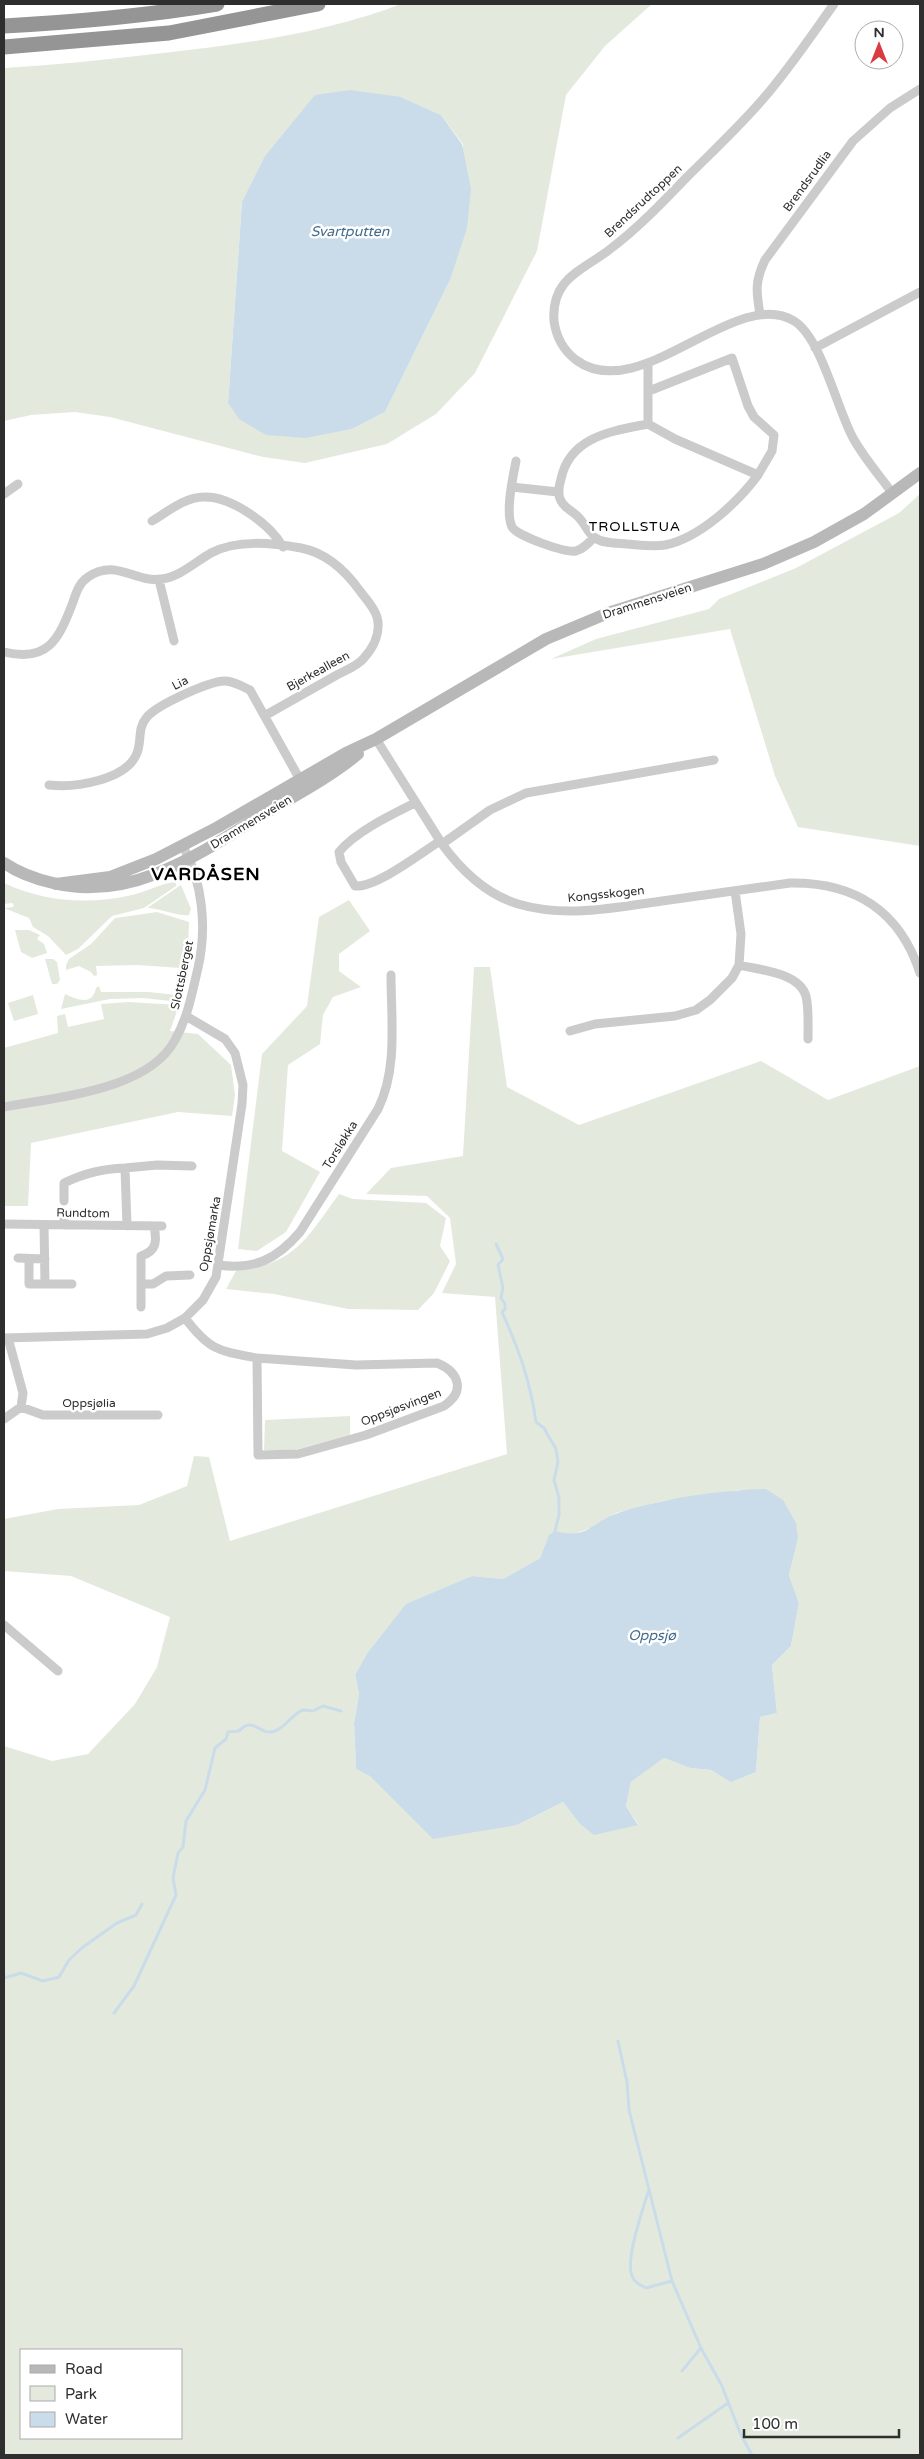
<svg xmlns="http://www.w3.org/2000/svg" width="924" height="2459" font-family="'Varela Round',sans-serif">
	<rect width="100%" height="100%" fill="#fff"/>
	<path fill="#e3eadd" fill-rule="evenodd" d="M401,4H652L605,46L566,95L537,251L475,373L436,414L387,444L305,463L263,457L110,417L75,412L31,415L4,421V68C57,65 110,59 163,53C243,44 326,33 401,4ZM401,97L441,115L463,144L450,280L385,412L352,429L329,433L228,403L242,202Z
		M920,494V846L798,827L775,776L730,629L551,659L596,639L709,609L719,599L796,568L899,513Z
		M176,882V886L144,908L112,916L78,949L66,955L48,936L33,927L29,918L4,908L13,907L14,905L12,903L4,904V883C44,902 89,905 132,895C147,892 161,883 176,882Z
		M181,885L191,909L189,915C180,917 159,908 147,908Z
		M349,900L370,931L339,954V971L361,987L333,997L323,1015L320,1044L288,1065L282,1151L320,1172L286,1232L257,1251L238,1249L262,1054L307,1006L319,917Z
		M157,912L189,922L187,977H181L180,968L138,965L96,966L97,975L94,976L91,972L79,966L66,970V965L69,959L91,944L115,918Z
		M15,930H29L40,935L37,939L44,944L47,953L32,958L21,952Z
		M45,959H53L57,962L60,980L57,984H52Z
		M474,967H490L507,1087L579,1125L761,1061L828,1100L920,1066V2455H4V1746L52,1761L88,1754L135,1704L157,1667L170,1617L71,1576L4,1571V1519L58,1509L139,1505L187,1486L194,1456L209,1457L230,1541L507,1454L495,1297L442,1293L456,1264L450,1218L427,1196L366,1194L391,1168L463,1156ZM739,1490L798,1539L789,1575L799,1603L791,1646L772,1665L777,1713L760,1717L756,1772L731,1781L711,1770L690,1768L664,1758L631,1782L626,1806L638,1824L579,1823L563,1802L517,1825L370,1775L356,1769L354,1723L359,1694L355,1675L366,1655L471,1576L503,1579L540,1558L549,1536L571,1535L593,1527L616,1513L662,1501ZM21,2350H181V2438H21Z
		M99,986L101,992H148L177,995L178,988L183,989L177,997L171,1001L143,998L110,999L61,1009L65,994C76,999 92,1007 96,988Z
		M33,995L38,1014L14,1021L8,1003Z
		M128,1002L179,1005L170,1031L198,1034L231,1065L235,1095L232,1116L178,1112L31,1143L28,1206H4V1048L58,1033L57,1016L65,1014L68,1027L104,1019L101,1004Z
		M339,1194L353,1199L426,1203L446,1218L440,1246L450,1261L434,1293L418,1310L348,1309L274,1294L226,1289L237,1269C294,1267 309,1235 339,1194Z
		M350,1416V1435L295,1450H264L265,1420Z"/>
	<path fill="#cadce9" d="M350,90L401,97L441,115L462,144L471,189L467,228L450,280L385,412L352,429L305,438L266,435L239,419L228,403L242,202L265,156L315,95Z
		M766,1489L783,1500L796,1523L798,1539L789,1575L799,1603L791,1646L772,1665L777,1713L760,1717L756,1772L731,1782L711,1770L690,1768L664,1758L631,1782L626,1806L638,1825L594,1835L579,1823L563,1802L517,1825L433,1839L370,1776L356,1769L354,1723L359,1694L355,1675L366,1655L406,1604L472,1576L503,1579L540,1558L549,1535L555,1531C588,1540 591,1522 618,1513C631,1508 646,1505 659,1502C694,1494 731,1490 766,1489Z"/>
	<g fill="none" stroke-linecap="round" stroke-linejoin="round">
		<path stroke="#cadce9" stroke-width="3" d="M496,1244L503,1259L498,1265L503,1288L501,1298L505,1304V1309L502,1312C519,1350 530,1380 536,1422L544,1428L549,1437L556,1449L558,1462L554,1480L559,1498V1515L555,1531
			M4,1978L21,1973L43,1981L59,1977L69,1960L83,1947L117,1923L136,1915L142,1904
			M114,2013L134,1986L176,1895L173,1878L178,1853L183,1847L186,1821L205,1790L215,1748L226,1739L228,1732L239,1731C254,1715 260,1737 275,1731C286,1727 292,1714 303,1710L313,1711L323,1706L341,1711
			M618,2041L627,2082L629,2110L672,2281L701,2348L722,2386L741,2435L752,2455
			M648,2192C643,2210 625,2259 632,2276C634,2282 640,2285 646,2288L672,2281
			M682,2371L700,2349
			M678,2438L728,2403"/>
		<path stroke="#cbcbcb" stroke-width="9" d="M834,4C811,36 789,69 763,99C739,127 712,152 686,178C662,203 637,229 609,250C581,271 551,279 554,321C556,336 563,350 576,360C640,407 735,285 794,321C821,337 837,409 853,438C864,458 880,476 893,494
			M760,314C756,291 755,281 765,260L853,141L890,108L920,89
			M815,348L920,292
			M648,363V424L675,439L758,475C738,502 700,538 665,545C653,547 640,545 627,544C617,543 602,544 594,537C588,533 585,524 580,519C575,512 565,509 561,501C557,494 559,486 561,479C570,436 613,431 648,424
			M649,391L732,358L748,406L754,417L774,435L772,451L758,475
			M516,461C513,477 505,512 512,527C517,536 565,553 576,551C583,549 589,543 594,537
			M512,487L558,492
			M4,494L18,484
			M152,521C167,512 185,497 204,497C231,496 270,524 283,547
			M159,580L174,641
			M4,652C48,663 59,639 73,602C76,593 79,583 88,577C116,558 135,583 161,579C180,577 195,562 211,553C237,539 273,543 301,548C327,553 345,570 360,591C366,599 374,607 377,617C381,632 374,647 364,658C358,666 344,671 335,676C312,689 289,702 266,715
			M376,739L442,844L490,810L526,793L714,760
			M49,785C75,788 127,780 137,753C142,741 137,728 147,717C157,705 211,680 226,681C235,682 242,686 250,690L303,785
			M415,803C391,815 355,832 339,852L341,862L355,886C376,888 421,853 440,841
			M442,844C461,870 485,894 518,904C565,918 614,908 662,901C705,895 747,889 790,883C855,882 900,911 920,973
			M739,965C759,970 799,972 806,996C809,1010 808,1025 808,1039
			M570,1031L595,1024L675,1016L696,1010L710,1000L732,978L739,965L741,934L735,891
			M4,1107C55,1097 148,1091 175,1040C188,1017 192,993 198,968C207,928 203,883 183,846
			M64,1201V1183C85,1173 102,1169 125,1168
			M64,1213V1225
			M4,1224L162,1226
			M127,1226L125,1168L157,1165L192,1166
			M18,1258L45,1259
			M29,1259V1284H45L44,1225
			M218,1265C255,1270 277,1259 300,1232L378,1109C398,1069 391,1019 391,975
			M45,1284H72
			M141,1284H153L166,1276L190,1275
			M141,1307V1256C157,1251 157,1241 154,1226
			M185,1318C210,1351 219,1351 257,1358L258,1455L298,1454L366,1435L444,1406C466,1391 459,1372 437,1363L356,1365L257,1358
			M4,1338L147,1334L167,1328L185,1318L203,1300L216,1277L242,1104L243,1085L235,1053L225,1039L186,1016
			M8,1338L23,1393L21,1407
			M4,1419L21,1407L43,1415H158
			M4,1625L58,1671"/>
		<path stroke="#b8b8b8" stroke-width="12" d="M4,863C19,873 35,879 53,883C131,902 198,855 262,815C294,796 329,778 358,754
			M56,884L110,877L156,859L218,827L346,753L376,739L546,639L608,613L763,564L814,542L864,514L920,473"/>
		<path stroke="#959595" stroke-width="15" d="M4,26C75,22 146,16 217,4
			M4,47L169,33L318,4"/>
	</g>
	<g text-anchor="middle" dominant-baseline="central" stroke-width="5" stroke-linejoin="round" paint-order="stroke">
		<g font-size="12" fill="#2e2e2e" stroke="#fff">
			<text transform="translate(807 181) rotate(-54)">Brendsrudlia</text>
			<text transform="translate(643 201) rotate(-43)">Brendsrudtoppen</text>
			<text transform="translate(647 601) rotate(-18)">Drammensveien</text>
			<text transform="translate(318 671) rotate(-29)">Bjerkealleen</text>
			<text transform="translate(180 683) rotate(-27)">Lia</text>
			<text transform="translate(251 822) rotate(-31)">Drammensveien</text>
			<text transform="translate(606 894) rotate(-6)">Kongsskogen</text>
			<text transform="translate(182 975) rotate(-78)">Slottsberget</text>
			<text transform="translate(340 1145) rotate(-58)">Torsløkka</text>
			<text transform="translate(83 1213) rotate(1)">Rundtom</text>
			<text transform="translate(210 1234) rotate(-80)">Oppsjømarka</text>
			<text x="89" y="1403">Oppsjølia</text>
			<text transform="translate(401 1407) rotate(-21)">Oppsjøsvingen</text>
		</g>
		<g font-size="14" font-style="italic" fill="#426b8a" stroke="#fff">
			<text x="350" y="231">Svartputten</text>
			<text x="652" y="1635">Oppsjø</text>
		</g>
		<g font-size="14" letter-spacing="1" fill="#000" stroke="#fff">
			<text x="635" y="526">TROLLSTUA</text>
		</g>
		<g font-size="18" font-weight="bold" letter-spacing="1" fill="#000" stroke="#fff">
			<text x="206" y="874">VARDÅSEN</text>
		</g>
	</g>
	<rect width="924" height="2459" fill="none" stroke="#2e2e2e" stroke-width="10"/>
	<rect x="20" y="2349" width="162" height="90" fill="#ffffff" stroke="#ababab"/>
	<rect x="30" y="2365" width="25" height="8" fill="#b8b8b8" stroke="#ababab"/>
	<text x="65" y="2374" font-size="15" fill="#2e2e2e">Road</text>
	<rect x="30" y="2386" width="25" height="15" fill="#e3eadd" stroke="#ababab"/>
	<text x="65" y="2399" font-size="15" fill="#2e2e2e">Park</text>
	<rect x="30" y="2412" width="25" height="15" fill="#cadce9" stroke="#ababab"/>
	<text x="65" y="2424" font-size="15" fill="#2e2e2e">Water</text>
	<g transform="translate(879 45)"><circle r="24" fill="#ffffff" stroke="#ababab"/>
	<path d="M0-4L9 19L0 12L-9 19Z" fill="#d93c40"/>
	<text y="-8" font-size="14" font-weight="bold" text-anchor="middle" fill="#2e2e2e">N</text>
	</g>
	<path d="M744 2429v8h155v-8" fill="none" stroke="#2e2e2e" stroke-width="2.5"/>
	<text x="752" y="2429" font-size="15" fill="#2e2e2e" stroke="#ffffff" stroke-width="4" paint-order="stroke">100 m</text>
</svg>
